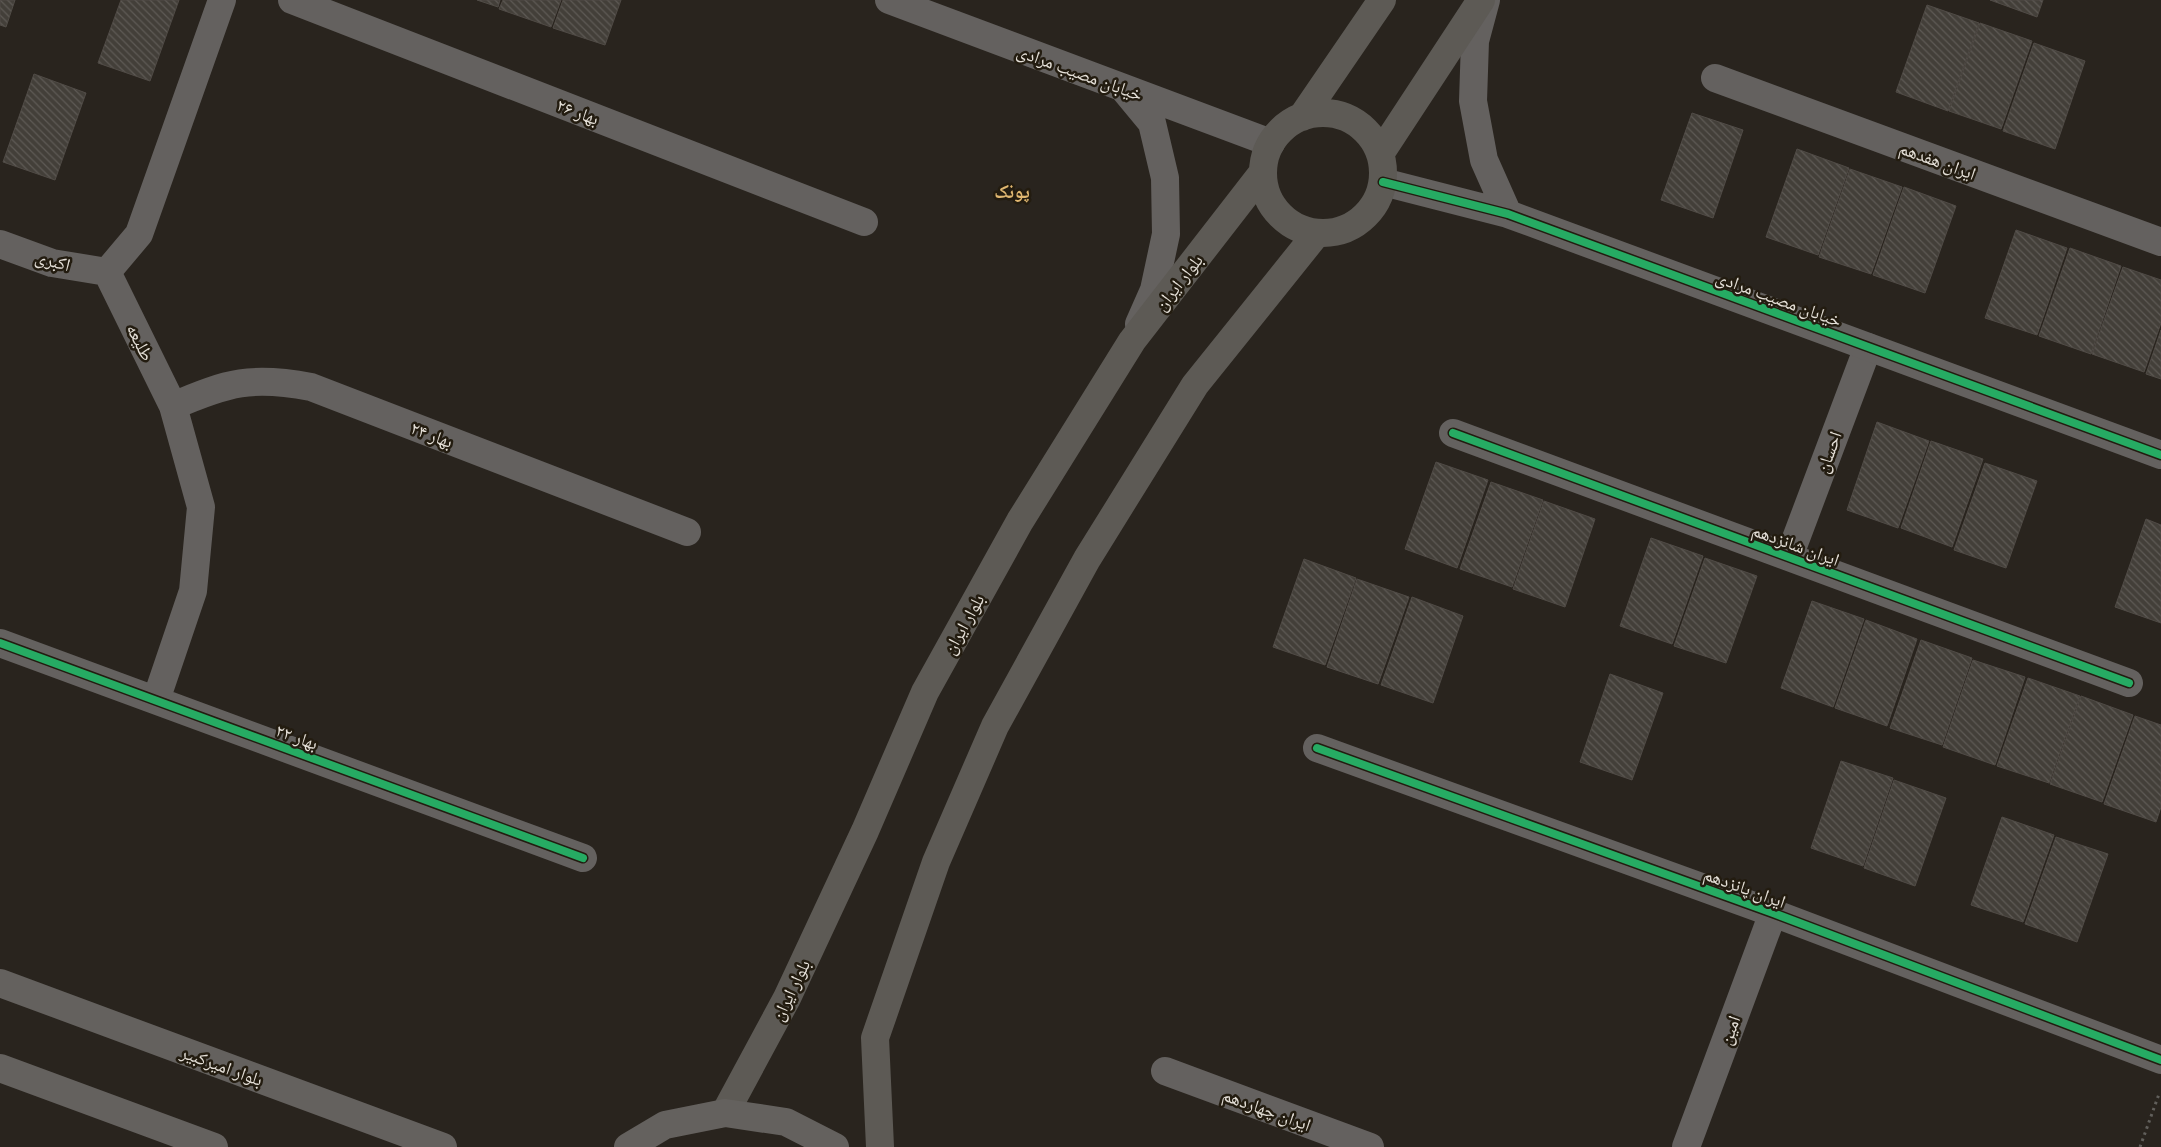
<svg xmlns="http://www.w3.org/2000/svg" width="2161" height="1147" font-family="'Exo 2','Noto Naskh Arabic',sans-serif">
	<defs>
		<pattern id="building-back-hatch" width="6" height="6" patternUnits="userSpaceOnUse" patternTransform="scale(1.25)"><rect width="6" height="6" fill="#433f39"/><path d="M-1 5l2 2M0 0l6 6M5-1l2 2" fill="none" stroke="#5e5a55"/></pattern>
	</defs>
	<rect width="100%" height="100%" fill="#29241e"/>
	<path fill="url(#building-back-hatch)" stroke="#504b46" d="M0,0H15L6,27L0,25Z
		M121,0H179L150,81L98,63Z
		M477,0H500L498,7Z
		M503,0H561L551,27L499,9Z
		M563,0H621L605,45L553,28Z
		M1990,0H2043L2037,17Z
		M1927,5L1979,23L1948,111L1896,92Z
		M1980,23L2032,41L2001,129L1949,111Z
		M2034,43L2085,61L2055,149L2003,131Z
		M34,74L86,93L55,180L3,162Z
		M1692,113L1743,130L1713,218L1661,200Z
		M1797,149L1849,168L1818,255L1766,237Z
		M1850,169L1902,187L1871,274L1819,257Z
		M1904,187L1956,206L1925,293L1873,275Z
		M2016,230L2067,248L2037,335L1985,318Z
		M2070,248L2121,266L2091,354L2039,336Z
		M2123,267L2161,280V323L2144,372L2092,354Z
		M2161,330V379L2146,374Z
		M1877,422L1929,441L1898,528L1847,510Z
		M1931,441L1983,459L1952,547L1901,528Z
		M1436,462L1488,480L1457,568L1405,549Z
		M1985,463L2037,481L2006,568L1954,550Z
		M1491,482L1543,500L1512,587L1460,569Z
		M1544,501L1595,519L1565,607L1513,589Z
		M2146,519L2161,525V623L2115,607Z
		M1651,538L1703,556L1672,644L1620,626Z
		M1705,558L1757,576L1726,663L1674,646Z
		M1304,559L1356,578L1325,665L1273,647Z
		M1357,579L1409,597L1378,684L1327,667Z
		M1412,597L1463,616L1433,703L1381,685Z
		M1812,601L1864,619L1833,707L1781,688Z
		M1866,620L1917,639L1887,726L1835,708Z
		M1921,640L1972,658L1942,745L1890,728Z
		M1973,660L2025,677L1995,765L1943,747Z
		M1610,674L1663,693L1632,780L1580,762Z
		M2028,678L2080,696L2049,783L1997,766Z
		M2081,696L2133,715L2102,802L2050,784Z
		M2135,716L2161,725V807L2156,822L2104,804Z
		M1841,761L1893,778L1863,866L1811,848Z
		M1894,780L1946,798L1915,886L1864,868Z
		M2002,817L2054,835L2023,922L1971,905Z
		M2056,837L2108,854L2077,942L2025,924Z"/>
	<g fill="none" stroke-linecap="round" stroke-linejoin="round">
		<path stroke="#615f5b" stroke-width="3" stroke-dasharray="2.5 4" stroke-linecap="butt" d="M2140,1147L2159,1094"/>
		<path stroke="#64615f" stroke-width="28" d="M292,0L864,222
			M1715,78L2161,242
			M0,244L52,263L107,272
			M107,272L173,406L201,507L193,591L156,700
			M107,272L139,234L222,0
			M173,406C228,382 252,376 311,387L687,532
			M1453,433L2129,683
			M1789,557L1868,347
			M0,643L583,858
			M1317,748L1773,913L2161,1060
			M1165,1071L1370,1147
			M1686,1147L1773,913"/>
		<path stroke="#64615f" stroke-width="28" d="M889,0L1271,143
			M1486,0L1475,41L1473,101L1484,160L1508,214
			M1123,88L1152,123L1165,178L1166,234L1154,290L1139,324
			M1383,182L1508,214L2161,455"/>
		<path stroke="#5d5a55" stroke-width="28" d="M1263 173a60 60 0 1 1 120 0a60 60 0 1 1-120 0Z
			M1302,117L1382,0
			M1380,154L1481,0
			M725,1113L787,998L865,831L925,692L1020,521L1132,341L1263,172
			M880,1147L875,1038L936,862L995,726L1087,559L1195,385L1317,233"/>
		<path stroke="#64615e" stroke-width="28" d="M0,983L443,1147
			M0,1068L214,1147
			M628,1147L665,1125L725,1113L786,1122L835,1147"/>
		<g stroke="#231c10" stroke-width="11">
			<path id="cycleway" d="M1383,182L1508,214L2161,455
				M1453,433L2129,683
				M0,643L583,858
				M1317,748L1773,913L2161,1060"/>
		</g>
		<use href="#cycleway" stroke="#26ab63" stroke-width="8"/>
	</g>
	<g text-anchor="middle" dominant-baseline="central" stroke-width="5" stroke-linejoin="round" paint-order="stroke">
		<g font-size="18" fill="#e4dfd7" stroke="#231c10">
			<text transform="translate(1080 72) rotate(20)">خیابان مصیب مرادی</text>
			<text transform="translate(578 111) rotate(21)">بهار ۲۶</text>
			<text transform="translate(1938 160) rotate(20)">ایران هفدهم</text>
			<text transform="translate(53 260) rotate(15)">اکبری</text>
			<text transform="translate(1178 282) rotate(-52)">بلوار ایران</text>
			<text transform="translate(1779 298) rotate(20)">خیابان مصیب مرادی</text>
			<text transform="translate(141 342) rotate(63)">طلیعه</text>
			<text transform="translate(432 434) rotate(21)">بهار ۲۴</text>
			<text transform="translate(1828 452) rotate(-70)">احسان</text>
			<text transform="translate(1796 544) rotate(20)">ایران شانزدهم</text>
			<text transform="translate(963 624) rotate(-61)">بلوار ایران</text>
			<text transform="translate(297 736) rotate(20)">بهار ۲۲</text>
			<text transform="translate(1745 887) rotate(20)">ایران پانزدهم</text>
			<text transform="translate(790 990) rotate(-64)">بلوار ایران</text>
			<text transform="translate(1729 1030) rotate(-70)">امین</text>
			<text transform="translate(222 1065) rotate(20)">بلوار امیرکبیر</text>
			<text transform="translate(1267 1109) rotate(20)">ایران چهاردهم</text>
		</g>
		<g font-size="19" font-weight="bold" fill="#e0b771" stroke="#231c10">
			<text x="1012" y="190">پونک</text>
		</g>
	</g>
</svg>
